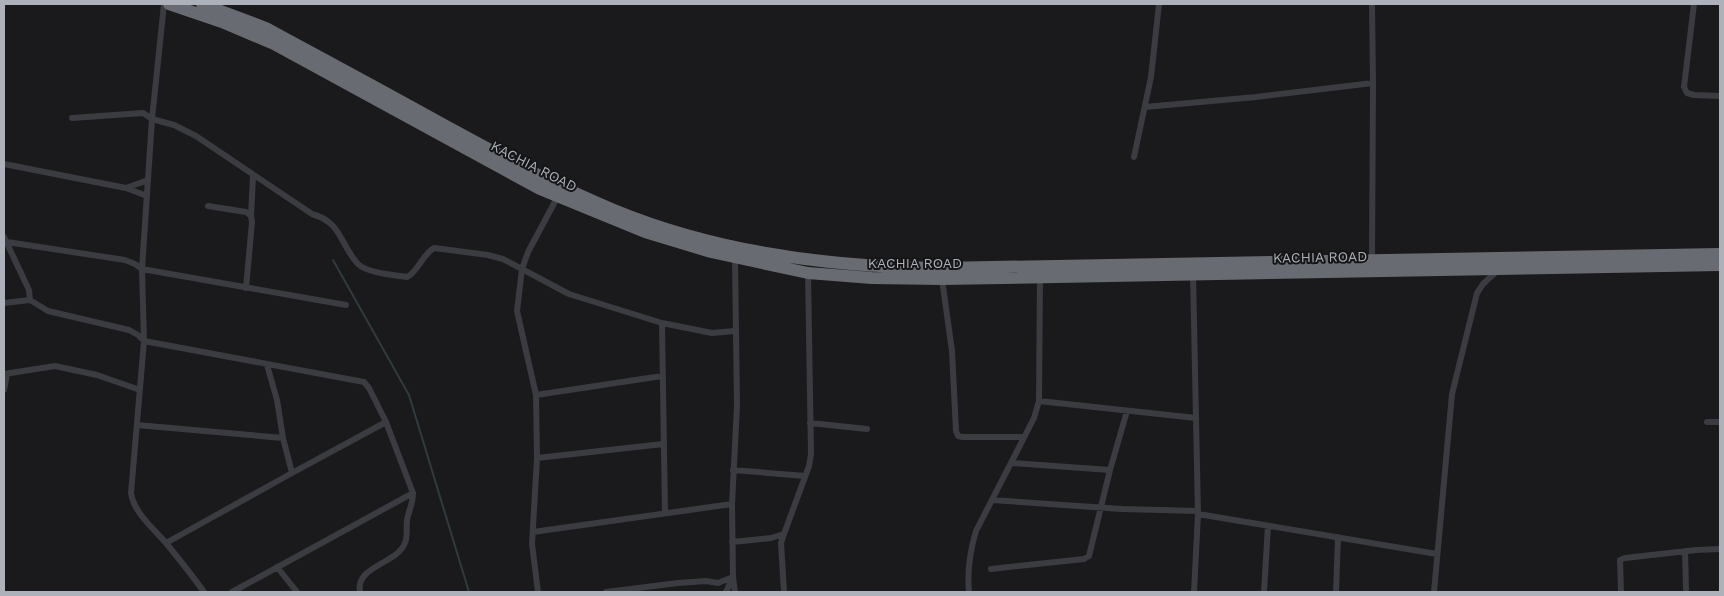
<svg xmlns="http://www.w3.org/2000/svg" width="1724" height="596" font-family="'Work Sans',sans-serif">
	<rect width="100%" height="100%" fill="#1a1a1c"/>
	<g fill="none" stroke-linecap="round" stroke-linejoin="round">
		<path stroke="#313a3f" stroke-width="2" d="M333,260L409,395L469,592"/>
		<path stroke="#3b3c41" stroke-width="6" d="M164,4L152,119L142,269L144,341L131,493C134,513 153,528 166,543C179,559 192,575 204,592
			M1372,4L1373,83L1372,260
			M1694,4L1684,87L1687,93L1694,95L1720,96
			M1145,107L1256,97L1373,83
			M72,118L143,113L152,119L174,125L196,136L312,214C342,222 340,245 358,264C367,273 394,275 407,277C418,272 421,256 434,248L488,255L503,259L569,294L662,323L712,333L735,331
			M1134,157L1151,77L1159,4
			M4,164L126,188L147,196
			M126,188L148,180
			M208,206L246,212L251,216
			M4,237L29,290L30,300
			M7,242L125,260L135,264L142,269L346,305
			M1193,274L1198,514L1194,592
			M942,279L952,351L956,431L958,436L963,437H1024
			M246,288L252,222L251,216L253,176
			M4,303L30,300L48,311L129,330L138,335L144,341L364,382L369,388L386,422L413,493C413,503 409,510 407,520C406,527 408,536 405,543C397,564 355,566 360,592
			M662,323L665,513
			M267,365L277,400L283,438L292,473
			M4,374L55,366L97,375L140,390
			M4,390L7,374
			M536,395L662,376
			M1039,401L1196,418
			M1707,422H1720
			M810,423L867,429
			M137,425L283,438
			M537,458L663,444
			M1011,463L1110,470
			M733,470L805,476
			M992,500L1122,509L1198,511
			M1198,514L1437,554
			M533,532L732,504
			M784,534L781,543L784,592
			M732,542L771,538L784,534L809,466L811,454L808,273
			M166,543L292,473L386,422
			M1685,551L1686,589
			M277,567L297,592
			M991,569L1084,559L1089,556L1110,470L1127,411
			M232,592L413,493
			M538,592L532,544L537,458L536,395L517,311L522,269L528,252L558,196
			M606,592L678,583L706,581L718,583L733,577L735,592
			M726,592L733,577L732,504L737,406L735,258
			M969,592C967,571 970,551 976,531L1034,418L1039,401L1040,277
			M1264,592L1268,526
			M1336,592L1338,537
			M1434,592L1452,394L1477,293L1483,284L1498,270
			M1621,592L1620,560L1625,558L1696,550L1720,549"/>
		<path stroke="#686b71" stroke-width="12" d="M169,4L222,22L274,44L540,189L645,232L711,252L808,273L872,278L942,279L1720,265
			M202,4L266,28L288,40C340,68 392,96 444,125C500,155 555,186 614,210C716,252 830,267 940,268L1720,254"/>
	</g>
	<g text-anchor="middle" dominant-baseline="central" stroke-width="4" stroke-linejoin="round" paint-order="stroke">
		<g font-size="14" fill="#adb2ba" stroke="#151517">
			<text transform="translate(534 166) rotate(27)">KACHIA ROAD</text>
			<text transform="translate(1320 257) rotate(-1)">KACHIA ROAD</text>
			<text x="915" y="263">KACHIA ROAD</text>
		</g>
	</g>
	<rect width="1724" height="596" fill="none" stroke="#adb2ba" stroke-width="10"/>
</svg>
